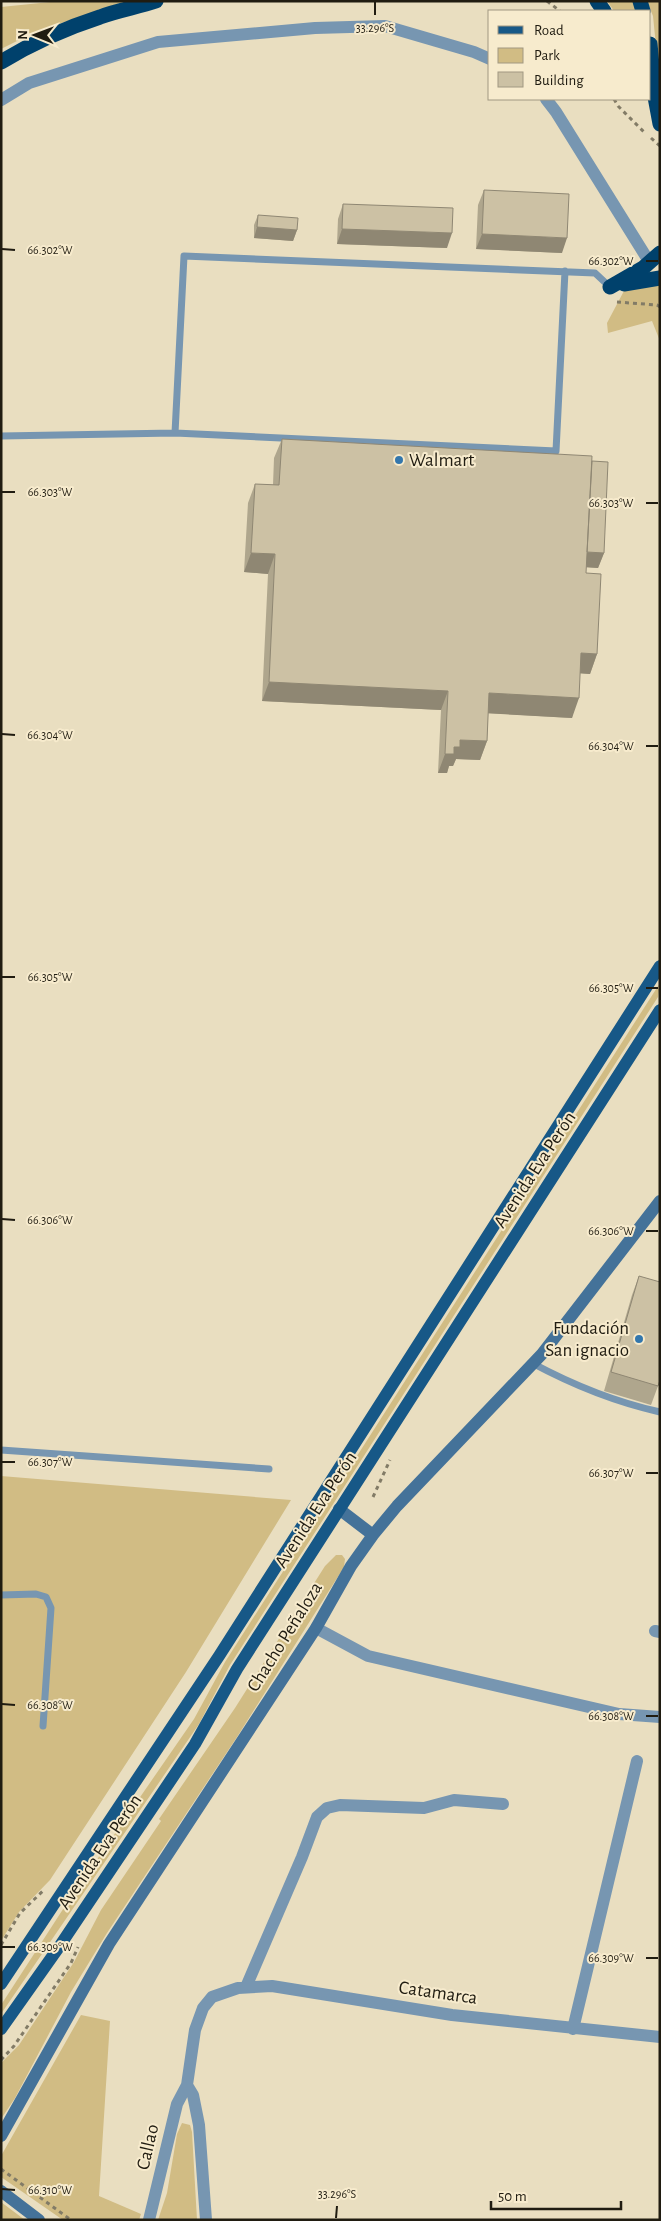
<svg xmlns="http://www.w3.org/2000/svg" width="661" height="2221" font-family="'Alegreya Sans',sans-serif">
	<rect width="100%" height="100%" fill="#e9dec0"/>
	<path fill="#d1bc84" d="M60,1H126L35,32L1,49V7Z
		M607,1H633L637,11H614Z
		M647,1H660V86L653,16Z
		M660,283V341L652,321L608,333L607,323L625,289Z
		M660,983L658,997L230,1665L199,1724L1,2014V2005L67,1903L194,1719L225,1662Z
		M1,1476L291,1500L186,1672L50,1880L19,1912L1,1941Z
		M336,1555H342L345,1559L344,1567L237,1737L107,1933L71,1992L15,2098L1,2119V2063L19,2045L74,1962L101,1910L161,1821L159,1819L235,1708L325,1566Z
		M81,2015L110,2021L99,2196L141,2214L139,2220H63L1,2177V2156Z
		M182,2123L190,2125L192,2132L197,2220H158L167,2193L177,2134Z
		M1,2202L25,2220H1Z"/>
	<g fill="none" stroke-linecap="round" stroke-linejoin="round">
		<path stroke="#827b66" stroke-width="3" stroke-dasharray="4 4" stroke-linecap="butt" d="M547,1L560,11
			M614,99L618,106L646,134
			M651,138L660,146
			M617,302L657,305L660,307
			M373,1497L390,1460
			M1,1945L20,1913L45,1889
			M1,2060L14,2046L71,1963L78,1947
			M1,2169L71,2220"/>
		<path stroke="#7796b1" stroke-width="7" d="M175,433L184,256L595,273L610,287
			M1,436L175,433L556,451L565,271
			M532,1363C573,1385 615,1402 660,1412
			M1,1450L269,1469
			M1,1595L36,1594L46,1597L51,1608L43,1726"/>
		<path stroke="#7796b1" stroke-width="12" d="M546,99L556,112L650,263
			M1,100L29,83L158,42L315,28L385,26L474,52L490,59
			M316,1628L368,1656L619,1714L660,1717
			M655,1631L660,1632
			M246,1987L302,1857L317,1817L327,1808L340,1805L424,1808L454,1800L503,1804
			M573,2029L637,1761
			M187,2085L193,2095L199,2125L206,2220
			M149,2220L177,2104L187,2085L195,2030L203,2008L212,1997L238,1988L272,1986L452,2015L660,2037"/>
		<path stroke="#447299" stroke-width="12" d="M339,1509L373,1535
			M1,2136L109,1944L316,1628L351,1566L373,1535L397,1506L542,1354L660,1201
			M1,2191L39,2220"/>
		<path stroke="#175887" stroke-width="12" d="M1,1984L219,1656L660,966
			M1,2029L59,1947L195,1744L237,1669L660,1010"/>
		<path stroke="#00416c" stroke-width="15" d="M597,1L604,11
			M640,1L643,11
			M650,44L655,97L660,124
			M1,62C32,43 66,28 100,17C119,10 138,7 156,1
			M624,284L660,278
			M610,287L643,268L660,253"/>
	</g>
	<path fill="#afa68d" d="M484,190L562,253L476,249L478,205Z
		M343,204L447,248L337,244L338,219Z
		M258,215L297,230L293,241L254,238V225Z
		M282,439L591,463L604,553L598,568L586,567V573L597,654L590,674L580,673L572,718L488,713L487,741L480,760L456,759L453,766H449L447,773H438L441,710L262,701L268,574L244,572L248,503L255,484L273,485L274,458Z
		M639,1276L658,1386L651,1405L604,1391L632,1295Z"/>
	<path fill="#8f8773" d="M257,227L297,230L293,241L254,238Z
		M342,229L452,233L447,248L337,244Z
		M482,234L567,238L562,253L476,249Z
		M587,552L604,553L598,568L582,567Z
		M251,553L275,554L268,574L244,572Z
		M581,653L597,654L590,674L574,673Z
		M269,682L448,691L441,710L262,701Z
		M489,693L579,698L572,718L482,713Z
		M460,740L487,741L480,760L456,759L453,766H449L447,773H438L445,754L454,747Z"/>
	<path fill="#ccc1a4" stroke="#8f8773" d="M484,190L569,194L567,238L482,234Z
		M343,204L453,208L452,233L342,229Z
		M258,215L298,218L297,230L257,227Z
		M282,439L592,456L586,573L601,574L597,654L581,653L579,698L489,693L487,741L460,740V747H454V754H445L448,691L269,682L275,554L251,553L255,484L279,485Z
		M592,461L608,462L604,553L587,552Z
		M639,1276L660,1282V1380L658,1386L611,1372Z"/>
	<path fill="none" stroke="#201c11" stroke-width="2" d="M375,15V2M2,249L15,250M646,261H658M2,492H15M646,503H658M2,734L15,735M646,746H658M2,977H15M646,988H658M2,1219L15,1220M646,1231H658M2,1462H15M646,1473H658M2,1704L15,1705M646,1716H658M2,1947H15M646,1958H658M2,2189L15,2190M336,2218L337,2206"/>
	<g fill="#3377ad" stroke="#f7ebcd" stroke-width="2">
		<circle cx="399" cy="460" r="5"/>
		<circle cx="639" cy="1339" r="5"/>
	</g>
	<g text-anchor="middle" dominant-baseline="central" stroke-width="4" stroke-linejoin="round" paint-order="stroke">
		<g font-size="19" fill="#201c11" stroke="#f7ebcd" text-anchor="start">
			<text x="409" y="460">Walmart</text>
			<text x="629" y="1328" text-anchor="end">Fundación<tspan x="629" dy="22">San ignacio</tspan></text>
		</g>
		<g font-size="19" fill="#201c11" stroke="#f7ebcd">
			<text transform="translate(535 1170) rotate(-57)">Avenida Eva Perón</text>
			<text transform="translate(316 1510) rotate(-57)">Avenida Eva Perón</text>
			<text transform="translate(285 1637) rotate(-58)">Chacho Peñaloza</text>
			<text transform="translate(100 1852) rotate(-56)">Avenida Eva Perón</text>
			<text transform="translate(438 1993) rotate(8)">Catamarca</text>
			<text transform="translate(148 2147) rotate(-77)">Callao</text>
		</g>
	</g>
	<g font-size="12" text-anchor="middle" fill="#201c11" stroke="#f7ebcd" stroke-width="4" stroke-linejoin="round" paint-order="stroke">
		<text x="375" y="32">33.296°S</text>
		<text x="50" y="254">66.302°W</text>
		<text x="611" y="265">66.302°W</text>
		<text x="50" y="496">66.303°W</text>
		<text x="611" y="507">66.303°W</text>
		<text x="50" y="739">66.304°W</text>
		<text x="611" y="750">66.304°W</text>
		<text x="50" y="981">66.305°W</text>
		<text x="611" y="992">66.305°W</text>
		<text x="50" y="1224">66.306°W</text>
		<text x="611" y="1235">66.306°W</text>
		<text x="50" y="1466">66.307°W</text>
		<text x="611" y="1477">66.307°W</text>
		<text x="50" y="1709">66.308°W</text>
		<text x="611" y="1720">66.308°W</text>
		<text x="50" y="1951">66.309°W</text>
		<text x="611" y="1962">66.309°W</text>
		<text x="50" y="2194">66.310°W</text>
		<text x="337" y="2198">33.296°S</text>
	</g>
	<rect width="661" height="2221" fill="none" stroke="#201c11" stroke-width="5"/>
	<rect x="488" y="10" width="162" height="90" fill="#f7ebcd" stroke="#a19882"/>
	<rect x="498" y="26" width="25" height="8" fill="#175887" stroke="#a19882"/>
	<text x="534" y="35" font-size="15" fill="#201c11">Road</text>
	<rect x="498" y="48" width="25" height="15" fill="#d1bc84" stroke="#a19882"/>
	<text x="534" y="60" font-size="15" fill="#201c11">Park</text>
	<rect x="498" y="72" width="25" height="15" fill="#ccc1a4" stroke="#a19882"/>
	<text x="534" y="85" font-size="15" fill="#201c11">Building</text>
	<g transform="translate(35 35) rotate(271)" stroke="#f7ebcd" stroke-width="4" paint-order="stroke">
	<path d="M0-4L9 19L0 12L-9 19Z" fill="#201c11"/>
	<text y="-8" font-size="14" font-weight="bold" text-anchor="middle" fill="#201c11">N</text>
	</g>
	<path d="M491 2201v8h130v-8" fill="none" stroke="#201c11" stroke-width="2.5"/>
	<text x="498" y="2201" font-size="15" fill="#201c11" stroke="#f7ebcd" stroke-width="4" paint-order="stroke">50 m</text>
</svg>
